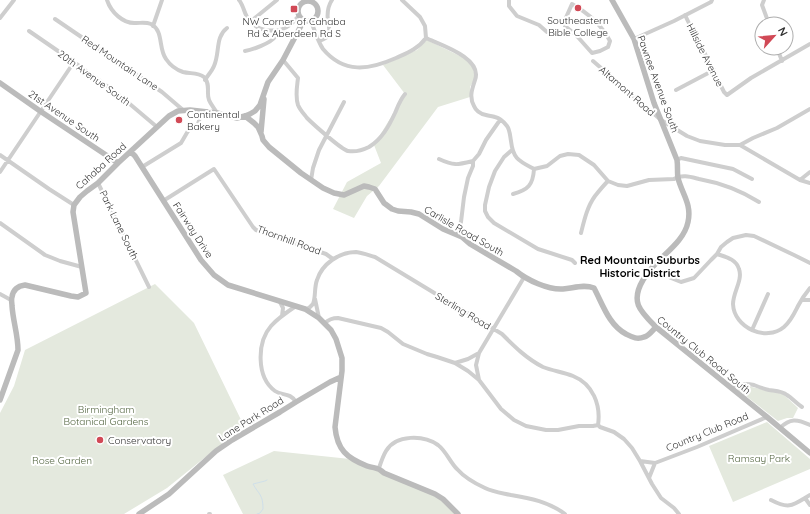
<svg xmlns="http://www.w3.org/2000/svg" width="810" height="514" font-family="Quicksand,sans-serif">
	<rect width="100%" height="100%" fill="#fff"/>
	<path fill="#e4e9de" d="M427,40L466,59L472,65L475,72V78L470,87V97L438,107L379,186L367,196L354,218L333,209L347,182L381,163L374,145L405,94L383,65L417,50Z
		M155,284L194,323L244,426L167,488L124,514H0V413L14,386L25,350Z
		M743,385L783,394L798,408L793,418H787L778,421L737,389V387Z
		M767,422L810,459V469L733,502L709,446Z
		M274,451L350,459L378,469L442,500L456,514H243L223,475Z"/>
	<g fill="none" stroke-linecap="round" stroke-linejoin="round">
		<path stroke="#cfdfe9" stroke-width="1" d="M257,514L260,513L263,509C263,494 259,495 253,484L265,481L267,480"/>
		<path stroke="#cecece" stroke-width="4" d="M107,0C111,12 123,24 136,23C141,23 146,22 151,24C164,31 158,48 166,59C170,65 177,70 183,72C190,74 198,72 204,77C211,85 206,92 209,100C211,105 215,109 217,113
			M239,0C244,6 244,14 249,20C258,32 278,34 290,25C293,22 296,19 299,16
			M402,0L420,17L425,26L426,38
			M509,0V6L517,16L539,25L547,32
			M764,0L762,5L769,24
			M572,4C588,13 601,24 610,41L608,47L600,51L592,53L576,35L565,26L564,22Z
			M685,15L697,40L701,46L724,92L727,95L751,78L810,44
			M0,18L14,0
			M55,19L162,92L183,110
			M311,21C314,29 318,42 323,49C344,74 369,70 396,58C407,53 418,49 426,38
			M250,22L277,0
			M153,26L162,0
			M29,31L74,62L118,94L157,127
			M426,38C441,45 483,58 475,80C472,89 469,97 474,106C476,111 481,114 486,115C489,116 492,116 495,117C499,118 504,122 507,126C510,130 510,136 511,141C513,159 519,161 534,169L547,166L560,156L568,154L579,155L594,165L608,181L618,185L627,186L649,180L674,179C682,174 691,177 699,179C721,183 740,190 759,202
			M634,39L674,21L711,2L712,0
			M319,41C332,37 330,33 328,21C327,14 328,6 332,0
			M777,48L782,61
			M245,51C252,50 271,43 275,37C276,35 276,33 277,31
			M283,60L298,78C297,87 295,96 298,105C300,110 304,114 307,118C313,124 342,150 348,151C354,152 363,150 369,147C382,139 389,126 395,113C398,106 400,100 405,94
			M593,61L661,120L687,136L700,141L725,145H740L800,180L810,183
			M205,80C208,75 212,71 214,66C220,53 215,37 227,28
			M676,90L714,70
			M740,145L753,138L777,128L810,109
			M512,150L504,157L495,171L489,187L485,205V211L488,217L494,223L538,249L572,260L575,263
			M0,155L49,189L74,205
			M439,159C454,166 457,165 473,161
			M677,160L681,158L733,169L752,179
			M142,167L181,143L188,131L198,124L202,111
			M0,172L74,62
			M311,180L313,168L319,150L344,102
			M800,180L810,172
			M98,183L149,287
			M513,194C528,190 533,185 534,169
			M163,201L214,169L253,227L256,230L326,254L333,259
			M0,223L45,255L60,261L82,267
			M581,233C584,221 587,207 595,196C599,191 603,186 608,181
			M455,234L461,222L464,197L468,178L473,166V161L479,154L486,140L500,120
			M717,254C726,257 736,259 739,269C743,280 733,292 733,304C734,328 766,342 784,327C791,321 794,314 798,306C801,300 805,294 810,288
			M649,270L654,272L666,273L671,278L681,282L694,278L711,260L717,254L721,247L727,242L733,238L746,235L754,236L794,255L810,263
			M0,294L11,300
			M315,299L319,318
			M802,300H810
			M280,302L283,308L282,316
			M296,306C287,312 278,318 271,326C257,342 256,377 275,391C282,396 290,392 296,402
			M305,309L309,308L313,304C316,296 314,288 317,280C322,264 339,252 356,252C363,253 368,255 375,257L502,334C515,347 527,359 543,367C553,371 563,372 573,376C593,384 601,405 598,425
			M325,323C329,319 332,318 338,318L381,328L388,332L403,344L427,354L437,357L455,363L468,371L479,380L501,409L514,420L526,426L546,430H558L579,426H593L598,425L600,427L614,432L624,439L632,448L640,461L652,484L661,498L674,508L679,514
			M752,330L768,294
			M455,363L468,359L479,353
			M479,380L476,365L479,353L523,279L522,276
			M730,387C738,384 745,383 754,385C759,387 764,389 769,390C775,391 782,391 787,395C792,398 796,403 802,407
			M780,428C790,418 797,419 810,425
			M640,461L655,463L697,447L767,417
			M379,468C381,462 383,456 386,451C396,434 424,435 438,445C446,451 450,462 457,469C465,478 474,483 485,488C493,492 502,493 511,495C530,498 549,502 565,514
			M649,478L655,463
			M805,498L810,505
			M771,500C790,510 793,505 810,495
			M209,514H210"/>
		<path stroke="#bbb" stroke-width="5.5" d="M612,0L634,39L654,103L677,160C678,166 677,173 678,178C682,194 692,204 688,222C684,242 662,255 650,270C647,273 645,277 643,280C630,302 640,311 656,327L767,417L810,453
			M298 11a10 10 0 1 1 20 0a10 10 0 1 1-20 0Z
			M0,83L40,111L118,163
			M245,116L254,123L258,127L262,136L263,140L269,147L301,173L323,188L334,193L344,195L364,186L369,187L375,189L384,203L392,209L398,211L411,212L419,214L443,229L462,237L470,244L516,271C527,280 548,290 563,289C574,288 584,284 594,288C603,305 609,325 626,334C632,337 637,340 644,337C649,336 652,331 656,327
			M261,132L264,99
			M131,152L135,156L201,260L214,275L228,285L305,309L319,318L331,330L336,339L342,358V371L335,427C337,450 347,458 367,466C375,469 377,466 384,473L435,494L443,499L458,514
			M0,400L18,350C18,335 13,321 12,306C12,303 11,300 12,297C13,290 18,286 25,285L71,296L78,297L86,293L73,212L74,205L80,197L87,191L98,183L118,163L169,116L178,111L190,110L217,113L237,118L245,116L250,114L255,111L260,105L268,82L283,60L304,20
			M139,514L169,494L216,451L232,440L280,412L296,402L330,382L341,377"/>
	</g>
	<g fill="#d14956" stroke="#fff" stroke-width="1.5">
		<circle cx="578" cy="8" r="4"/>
		<rect x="290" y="5" width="8" height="8" rx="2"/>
		<circle cx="179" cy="120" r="4"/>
		<circle cx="100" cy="440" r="4"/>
	</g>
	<g text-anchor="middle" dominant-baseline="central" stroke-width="4" stroke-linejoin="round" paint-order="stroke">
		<g font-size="10" fill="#313131" stroke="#fff">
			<text x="578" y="20">Southeastern<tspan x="578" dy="12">Bible College</tspan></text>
			<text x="294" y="21">NW Corner of Cahaba<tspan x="294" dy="12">Rd &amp; Aberdeen Rd S</tspan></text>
			<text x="187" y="114" text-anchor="start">Continental<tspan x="187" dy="12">Bakery</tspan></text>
			<text x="108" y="440" text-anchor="start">Conservatory</text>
		</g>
		<g font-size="10" fill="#313131" stroke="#fff">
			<text transform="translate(705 55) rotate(63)">Hillside Avenue</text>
			<text transform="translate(120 63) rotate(34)">Red Mountain Lane</text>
			<text transform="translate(94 78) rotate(36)">20th Avenue South</text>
			<text transform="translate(658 84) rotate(70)">Pawnee Avenue South</text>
			<text transform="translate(627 91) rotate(41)">Altamont Road</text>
			<text transform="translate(64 116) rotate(34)">21st Avenue South</text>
			<text transform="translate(101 166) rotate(-42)">Cahaba Road</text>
			<text transform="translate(119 225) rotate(64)">Park Lane South</text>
			<text transform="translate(193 230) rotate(57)">Fairway Drive</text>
			<text transform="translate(464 231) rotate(30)">Carlisle Road South</text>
			<text transform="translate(289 240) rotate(20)">Thornhill Road</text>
			<text transform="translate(463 311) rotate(31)">Sterling Road</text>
			<text transform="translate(704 355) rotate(39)">Country Club Road South</text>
			<text transform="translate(251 419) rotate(-32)">Lane Park Road</text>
			<text transform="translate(707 432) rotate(-22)">Country Club Road</text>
		</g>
		<g font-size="10" fill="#556743" stroke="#fff">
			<text x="106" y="409">Birmingham<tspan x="106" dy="12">Botanical Gardens</tspan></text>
			<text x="759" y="458">Ramsay Park</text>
			<text x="62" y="460">Rose Garden</text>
		</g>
		<g font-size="11" font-weight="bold" fill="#000" stroke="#fff">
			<text x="640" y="260">Red Mountain Suburbs<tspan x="640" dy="13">Historic District</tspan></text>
		</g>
	</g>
	<g transform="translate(774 36) rotate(63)"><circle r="19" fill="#ffffff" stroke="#adadad"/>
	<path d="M0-3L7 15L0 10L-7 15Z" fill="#d14956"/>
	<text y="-6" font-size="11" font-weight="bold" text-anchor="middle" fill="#313131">N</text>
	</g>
</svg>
